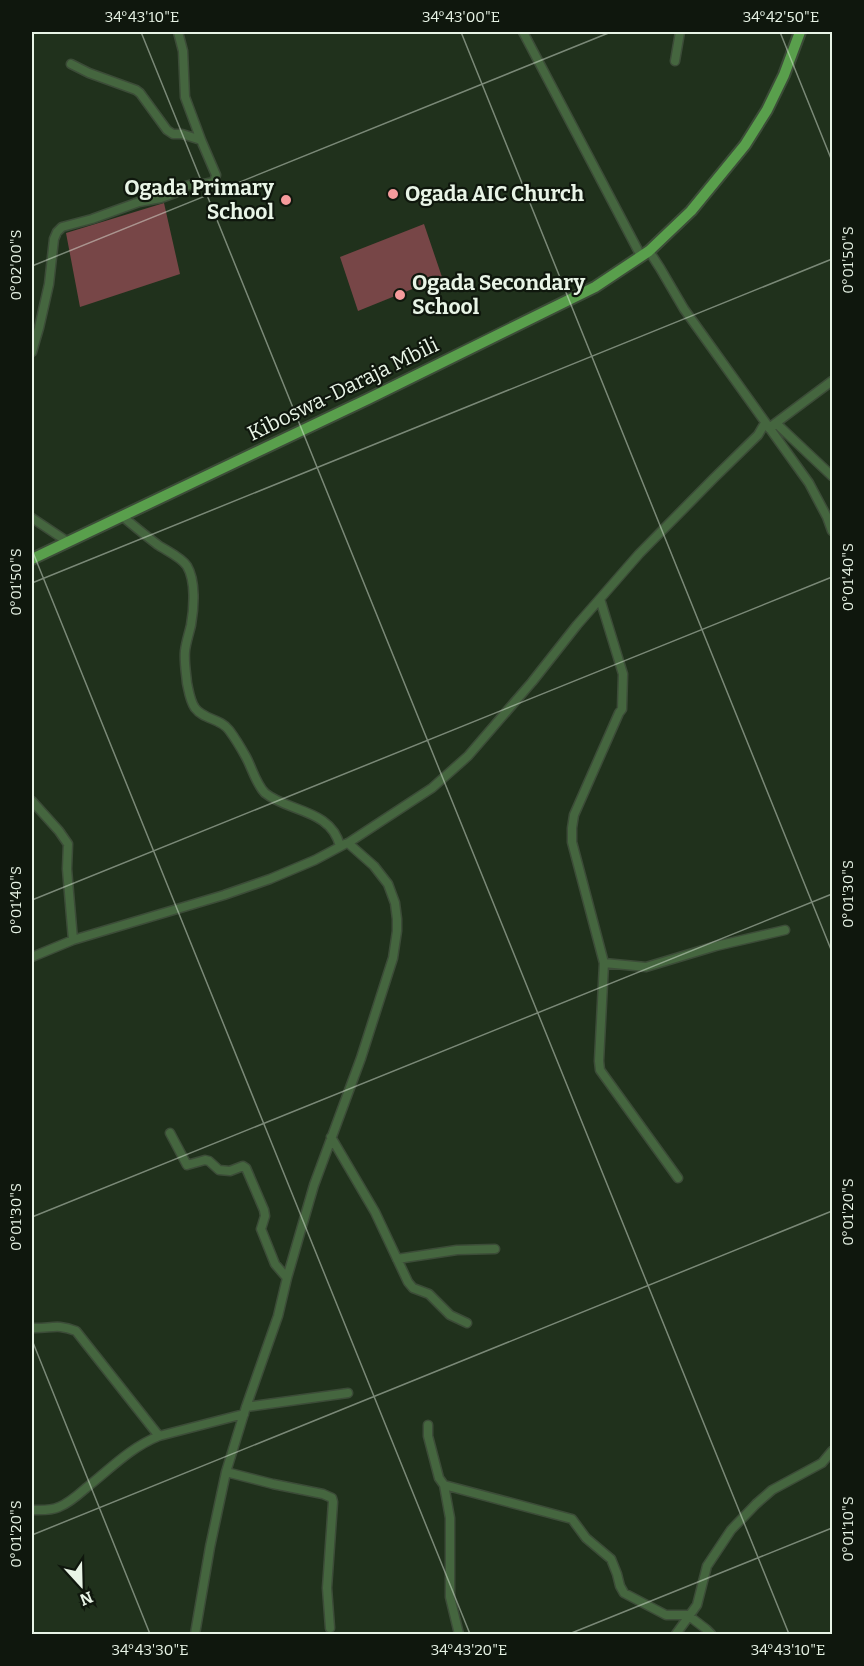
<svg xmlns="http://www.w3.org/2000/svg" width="864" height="1666" font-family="Bitter,serif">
	<rect width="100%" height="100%" fill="#20311c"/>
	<path fill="#774647" d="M164,203L180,274L80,307L66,233Z
		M424,224L442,277L358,311L340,257Z"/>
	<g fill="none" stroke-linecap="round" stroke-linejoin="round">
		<g stroke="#3c4c38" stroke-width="11">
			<path id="minor" d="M178,32L183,51L185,97L201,140
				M523,32L641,256
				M675,61L680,32
				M649,251L660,268L684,309L809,483L827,517L832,531
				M32,352L39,328L49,284L54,239L57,232L62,227L92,219L139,202L161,198L175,193L186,186L196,183L204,184L214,182L216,175L201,140L182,134H173L167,130L140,93L136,90L89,73L71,64
				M779,426L832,476
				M769,428L832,381
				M122,516C134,526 146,536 158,545C167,551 181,557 187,566C196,581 194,608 191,625C189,634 186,642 185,651C184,662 186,672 187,683C189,692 190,701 195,708C204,720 220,718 229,730C235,738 241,748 246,757C252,768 256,784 265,793C288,812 331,809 340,846
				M32,518L68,542
				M600,599L623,674L622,709L619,713L574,815L572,828V842L604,963L599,1061L600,1070L678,1178
				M32,801L59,831L68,844L67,869L73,940
				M32,957L73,940L224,895L270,879L315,860L345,844
				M604,963L646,967L716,946L785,930
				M170,1133L187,1165L205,1160L209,1161L219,1170L230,1171L243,1166L246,1168L264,1210L265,1216L261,1229L275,1264L287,1278
				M331,1137L375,1212L408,1282L413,1288L429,1294L450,1315L467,1323
				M397,1259L457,1250L495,1249
				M32,1328C50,1329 57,1323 76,1331L159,1436
				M246,1407L348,1393
				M428,1425V1436L439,1478L444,1485L450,1518V1597L459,1634
				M226,1472L273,1484L323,1494L332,1498L333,1502L327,1588L330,1628
				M444,1485L572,1519L586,1538L611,1559L617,1574L620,1586L624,1593L666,1615H690
				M32,1510C41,1510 50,1511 59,1507C69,1503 78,1495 86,1488C110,1469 131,1447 159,1436L244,1414
				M689,1616L706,1629L711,1634
				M195,1634L210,1547L226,1472L246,1407L278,1316L287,1278L314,1185L361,1058L393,958L397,931V919L395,903L388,884L374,866L348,843L432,788L468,756L532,682L577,625L639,554L714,478L758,435L765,423
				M676,1634L697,1605L707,1566L731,1530L756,1504L772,1490L822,1463L832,1451"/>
		</g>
		<g stroke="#3c4c38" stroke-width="14">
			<path id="major" d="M32,559L368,399L595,287L649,251L691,211L745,145L767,110L784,75L800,32"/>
		</g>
		<use href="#minor" stroke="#45663f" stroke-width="8"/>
		<use href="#major" stroke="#599f4c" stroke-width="10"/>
	</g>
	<path fill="none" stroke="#e8f4e6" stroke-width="1.5" stroke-opacity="0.45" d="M141,32L789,1634M461,32L832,952M780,32L832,161M32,266L611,32M32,550L470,1634M32,583L832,259M32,900L832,577M32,1217L832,894M32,1340L150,1634M32,1535L832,1211M569,1634L832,1528"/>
	<g fill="#f59b9c" stroke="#0f170d" stroke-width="2">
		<circle cx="393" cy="194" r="6"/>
		<circle cx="286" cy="200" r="6"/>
		<circle cx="400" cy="295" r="6"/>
	</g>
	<g text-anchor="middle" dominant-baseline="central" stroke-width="4.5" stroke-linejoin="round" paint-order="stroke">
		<g font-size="21" font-weight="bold" fill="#e8f4e6" stroke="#0f170d" text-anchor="start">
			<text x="274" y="188" text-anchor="end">Ogada Primary<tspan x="274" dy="24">School</tspan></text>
			<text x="405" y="194">Ogada AIC Church</text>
			<text x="412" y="283">Ogada Secondary<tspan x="412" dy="24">School</tspan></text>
		</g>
		<g font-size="21" fill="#e8f4e6" stroke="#0f170d">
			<text transform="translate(343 389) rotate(-26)">Kiboswa-Daraja Mbili</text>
		</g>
	</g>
	<rect width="864" height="1666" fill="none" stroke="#0f170d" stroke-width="66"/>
	<g transform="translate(81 1585) rotate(158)" stroke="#0f170d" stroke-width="4.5" paint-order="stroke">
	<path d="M0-4.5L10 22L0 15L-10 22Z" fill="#e8f4e6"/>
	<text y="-9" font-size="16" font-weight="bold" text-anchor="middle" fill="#e8f4e6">N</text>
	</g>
	<rect x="33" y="33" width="798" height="1600" fill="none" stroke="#e8f4e6" stroke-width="2"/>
	<g font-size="15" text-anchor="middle" fill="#e8f4e6">
		<text x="142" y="22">34°43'10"E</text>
		<text x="461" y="22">34°43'00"E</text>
		<text x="781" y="22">34°42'50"E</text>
		<text transform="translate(848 260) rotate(-90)" y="5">0°01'50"S</text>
		<text transform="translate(16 265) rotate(-90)" y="5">0°02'00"S</text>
		<text transform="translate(848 577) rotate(-90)" y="5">0°01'40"S</text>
		<text transform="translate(16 582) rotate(-90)" y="5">0°01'50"S</text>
		<text transform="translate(848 894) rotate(-90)" y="5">0°01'30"S</text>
		<text transform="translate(16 900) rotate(-90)" y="5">0°01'40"S</text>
		<text transform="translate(848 1212) rotate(-90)" y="5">0°01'20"S</text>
		<text transform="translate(16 1217) rotate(-90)" y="5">0°01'30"S</text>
		<text transform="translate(848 1529) rotate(-90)" y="5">0°01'10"S</text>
		<text transform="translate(16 1534) rotate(-90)" y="5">0°01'20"S</text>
		<text x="150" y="1655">34°43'30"E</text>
		<text x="469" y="1655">34°43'20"E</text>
		<text x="788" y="1655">34°43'10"E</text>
	</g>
</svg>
